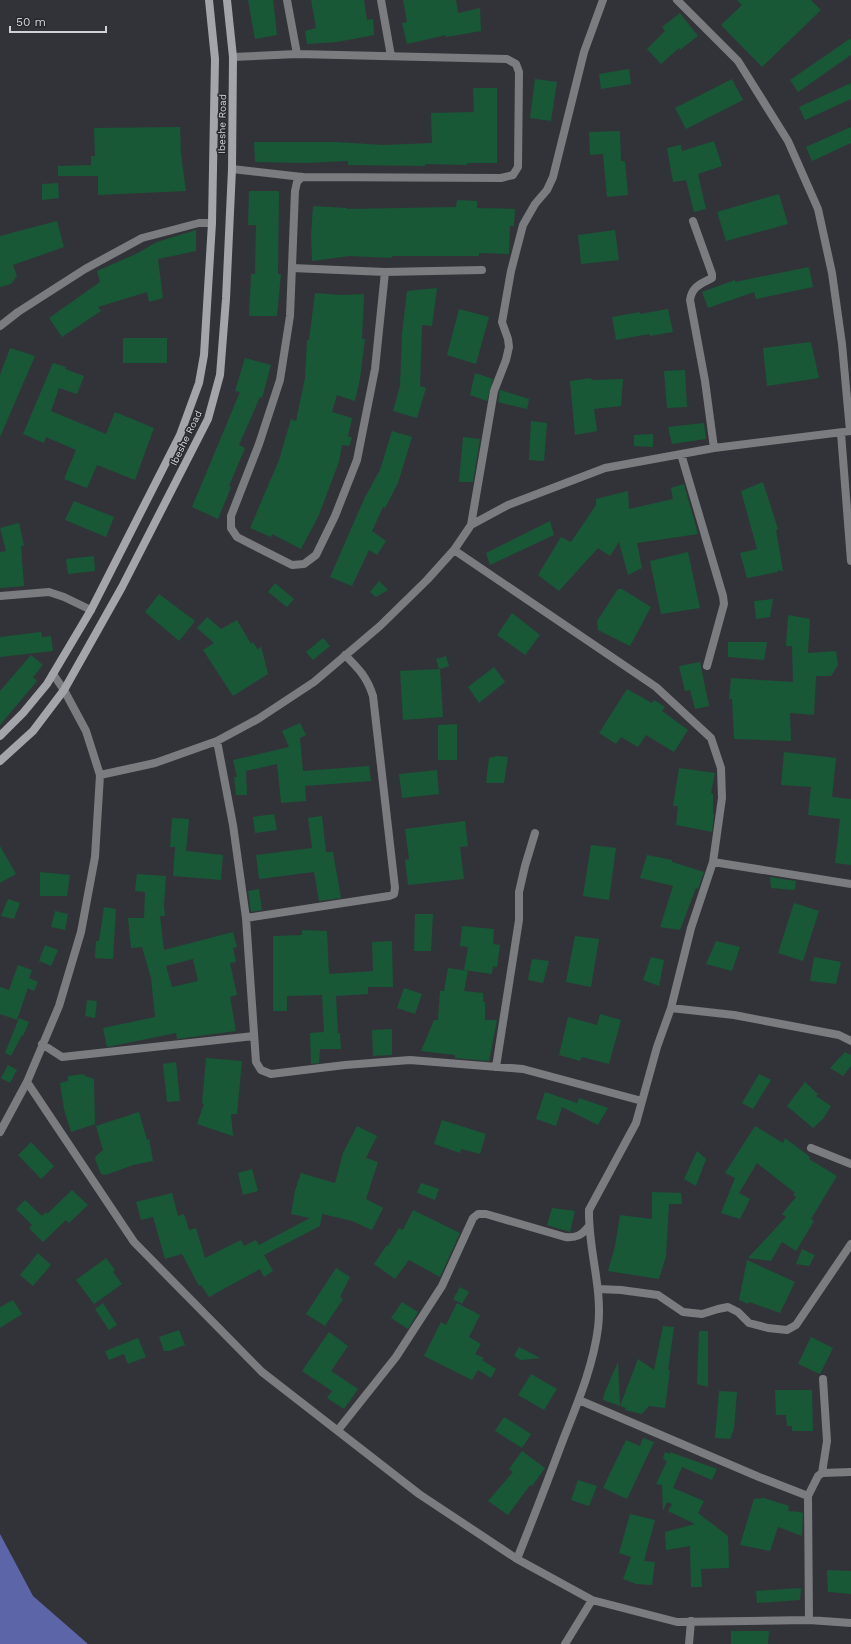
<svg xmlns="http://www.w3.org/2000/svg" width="851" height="1644" font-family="'Work Sans',sans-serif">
	<rect width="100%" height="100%" fill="#323339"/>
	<path fill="#5d65a9" d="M0,1534L33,1596L88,1644H0Z"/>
	<path fill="#185837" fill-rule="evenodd" d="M248,0H273L277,35L255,39Z
		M311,0H364L367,20L373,19L374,35L337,42L307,44L305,31L316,28Z
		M403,0H456L458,13L480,8L481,31L446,37V35L407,44L402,23L407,22Z
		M737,0H811L821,10L762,67L721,25L742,5Z
		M680,13L698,36L680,50L679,48L661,64L647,49L665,31L662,27Z
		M851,38V55L798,92L790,80Z
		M629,69L631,84L601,89L599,74Z
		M535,79L557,82L551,121L530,118Z
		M732,79L743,100L686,129L675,108Z
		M851,83V99L805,120L799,107Z
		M473,88H497V163H467V165L425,164V166L348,165V161L306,163L255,162L254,142H337L383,145L432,143L431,113L474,112Z
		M180,127L181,154L186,191L98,195V176H58V166L91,165V156H95L94,128Z
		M851,127V143L812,161L806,147Z
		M620,131L621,161H625L628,195L607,197L603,154L590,155L589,132Z
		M714,141L722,166L698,174L706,209L694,212L686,180L673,182L667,148L681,145L682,151Z
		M58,183L59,198L42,200V184Z
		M249,191H279L278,274H281L277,316H249L251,274H255L256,225H248Z
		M779,194L788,224L726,241L717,212Z
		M457,200L477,201V208L515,209L514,226H510L509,254L479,253V256H392V258L350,256L312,261L311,235L313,206L347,208V209L456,207Z
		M57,221L64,247L13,265L17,276L11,284L0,287V236Z
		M196,230V251L158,259L163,298L149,302L147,292L98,307L101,311L62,337L49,318L100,282L97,271L136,254L157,242Z
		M615,230L619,260L581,264L578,235Z
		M809,267L813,287L756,299L754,292L708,308L702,292L735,280V282Z
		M437,288L432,326L422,325L420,386L426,388L417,418L393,411L400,386L402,334L407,291Z
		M315,293L340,295L364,294L362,339H365L360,379L355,401L337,395L332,412L352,418L348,436L352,438L349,446L342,445L339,462L318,517L301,549L272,534L271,537L250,528L279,460L291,419L296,421L305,378L307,340H309Z
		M459,309L489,317L476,364L447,355Z
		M668,309L673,332L650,336L649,334L616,340L612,317L640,312V314Z
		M123,338H167V363H123Z
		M811,342L819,378L767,386L763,348Z
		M10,348L35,356L0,437V375Z
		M245,358L271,365L262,398L260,397L239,445L245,448L229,486L231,487L218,519L192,507L240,392L235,391Z
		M53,363L66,367L65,369L84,376L77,394L59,388L51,411L106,434L115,412L154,428L135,480L97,465L87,488L64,479L76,450L46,437L44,443L23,434Z
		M685,370L687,407L667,408L664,371Z
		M475,373L493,379L487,401L470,395Z
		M591,378L592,380L623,379L621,406L594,409L597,431L575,435L570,381Z
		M500,390L529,399L527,409L498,402Z
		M531,421L547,423L544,461L529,460Z
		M704,423L706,439L672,444L668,427Z
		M392,431L412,437L398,483L385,508L383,507L372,531L386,541L377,555L369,550L352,586L330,577L365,497L380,470Z
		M653,434V447L634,446V435Z
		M463,437L480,439L473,482H459Z
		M763,482L778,529L776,530L783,571L778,570V572L747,578L740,553L757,549L741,491Z
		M684,484L698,534L637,543L642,568L628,575L619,542L610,556L598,548L559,591L538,575L561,537L571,542L596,505V499L628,491L629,509L673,499L671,488Z
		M74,501L114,517L106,537L65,520Z
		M550,521L554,535L490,565L486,553Z
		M19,523L24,546H21L24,586L0,588V552L6,551L0,528Z
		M688,552L700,608L661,614L650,561Z
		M94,556L95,571L68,574L66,559Z
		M379,581L388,590L376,597L370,592Z
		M275,583L294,599L287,607L268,592Z
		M618,589H622L651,607L630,646L598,630L597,621Z
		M159,594L195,621L179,641L145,612Z
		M773,599L770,617L756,619L754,601Z
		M512,613L540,635L525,655L497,635Z
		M788,615L810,619L808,653L836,651L838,665L831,676H816L814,715L790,713L791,741L734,739L732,699H729L731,678L793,682L792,646H786Z
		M207,617L221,629L237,620L251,644L253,642L258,650L261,646L268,674L233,696L203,650L214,643L197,628Z
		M41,632L42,637L51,636L53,651L0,657V637Z
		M323,638L330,646L313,660L306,652Z
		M728,642H767L764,660L728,657Z
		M31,655L43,665L33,677L37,681L0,725V691Z
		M446,656L449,666L440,669L443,717L403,720L400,671L439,669L436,659Z
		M700,662L709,706L695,709L690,690L685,691L679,666Z
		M494,667L505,682L479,703L468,687Z
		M627,689L652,703L654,700L665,707L662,711L688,730L674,752L646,735L638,747L621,737L616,744L599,733Z
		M300,723L306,735L300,738L303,771L369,766L371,781L305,786L306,801L281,803L277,764L246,771L247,795H236L234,777H237L233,760L289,747L282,731Z
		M457,724V760H438V725Z
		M784,752L836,758L832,797L851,799V865L835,863L840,819L808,815L811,787L781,785Z
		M497,756L508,757L504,783H486L489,758Z
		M679,768L715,773L711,793L713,794V814H714L712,832L676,825L678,806H673Z
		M437,770L439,794L402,798L399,774Z
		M274,814L277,830L255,833L253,817Z
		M322,816L326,852H333L341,898L319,901L314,872L259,879L256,855L312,848L308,818Z
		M172,818L189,819L186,851L223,855L221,880L173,876L175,847H170Z
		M465,821L468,846L460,847L464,879L408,885L405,860L409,859L405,829Z
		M591,845L616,848L609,900L583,896Z
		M0,846L16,874L0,883Z
		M647,855L672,860V862L704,872L698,889L696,888L680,930L660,927L673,886L640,878Z
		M40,872L70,875L67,896H40Z
		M137,874L166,876L164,905L165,916H160L164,950L233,932L237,947L233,948L236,962L230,963L237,995L230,997L236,1031L177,1039L176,1033L107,1047L103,1028L155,1017L151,978L142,947L131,948L128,918H144L145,892L135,891ZM193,959L198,981L172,987L166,966Z
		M770,877L796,881L795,890L771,888Z
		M259,889L262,910L251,912L248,891Z
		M8,899L20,903L14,919L1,916Z
		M794,903L819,911L803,961L778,953Z
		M104,907L116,909L113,959L95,958L96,941H99Z
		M55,911L68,914L65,930L51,927Z
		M415,914H433L431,951H414Z
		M462,926L494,929L493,944L500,945L497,967L493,966L492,974L464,970L468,947L460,946Z
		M302,930L327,931L329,974L373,971L372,942L392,941L393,987H368V994L336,996L338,1033H340L341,1049H320L319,1063L311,1064L310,1033L324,1032L322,995L287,996V1011H273V936L302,935Z
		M575,936L599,939L591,987L566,982Z
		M716,941L740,947L732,971L706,964Z
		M45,945L58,950L51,966L39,961Z
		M651,957L664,960L659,986L643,980Z
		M814,957L841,962L836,984L810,981Z
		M532,959L549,961L543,983L528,980Z
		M18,965L32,970L29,978L38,982L34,991L28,988L17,1020L0,1014V987L9,990Z
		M448,968L468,971L464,991L483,993V1002H485V1020H497L489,1061L455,1058V1055L421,1051L434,1020H438L440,991H444Z
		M404,988L422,994L415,1014L397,1008Z
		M87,1000L97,1001L95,1018L85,1016Z
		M600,1014L621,1020L609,1064L582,1057L580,1061L559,1055L568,1017L597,1025Z
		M19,1018L29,1022L23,1036L22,1035L11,1056L5,1053Z
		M392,1029V1055L373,1056L372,1030Z
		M845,1052L851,1055V1066L843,1076L830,1068Z
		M206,1058L242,1061L237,1114H231L233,1136L197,1124L204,1104L202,1103Z
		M176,1062L180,1101L167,1102L163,1064Z
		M8,1065L17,1070L10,1083L1,1078Z
		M84,1074L85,1076L94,1079L95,1124L71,1132L64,1109L60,1083L68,1081V1076Z
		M759,1074L771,1080L753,1109L742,1103Z
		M805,1082L818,1094L816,1096L831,1106L823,1119L813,1128L787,1106Z
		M545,1092L577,1103L579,1098L608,1108L598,1125L562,1107L556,1126L536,1119Z
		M139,1112L147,1140L149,1139L153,1161L133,1165L106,1175L101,1174L95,1159L96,1156L103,1150L96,1126Z
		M442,1120L486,1134L480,1154L461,1149L460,1153L434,1144Z
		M357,1126L377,1136L366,1158L378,1162L366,1199L383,1208L372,1230L352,1221L322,1214L320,1226L264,1255L273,1271L264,1277L260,1269L209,1297L201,1285L199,1286L182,1254L165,1259L153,1217L141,1220L136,1202L172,1193L178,1216L184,1214L189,1230L196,1228L205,1258L241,1240L244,1246L256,1240L259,1245L310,1218L291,1214L295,1191L301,1173L335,1183L343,1153Z
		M755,1126L783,1143L785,1138L810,1157L809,1159L837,1176L811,1219L814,1221L796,1251L782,1242L771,1261L748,1258L786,1217L782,1214L796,1197L793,1195L795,1193L757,1163L739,1193L750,1199L740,1219L721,1213L735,1178L725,1173Z
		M31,1142L54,1166L41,1179L18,1155Z
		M697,1151L706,1159L696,1186L684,1179Z
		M252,1169L258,1191L243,1195L238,1173Z
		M421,1183L439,1189L435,1200L417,1193Z
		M72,1190L88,1205L69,1223L66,1220L43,1242L29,1228L32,1225L16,1209L25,1200L42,1216L46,1212L47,1214Z
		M652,1192L681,1193L682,1204H669L666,1256L659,1279L608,1271L615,1246L620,1215L652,1219Z
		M552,1208L575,1211L570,1232L547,1225Z
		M413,1210L460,1233L440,1277L409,1260L395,1279L374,1264L387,1245L388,1246L399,1228L403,1230Z
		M802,1249L815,1255L809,1266L796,1264Z
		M38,1253L51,1265L33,1286L20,1275Z
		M106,1258L115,1270L113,1272L122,1284L94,1304L76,1280Z
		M747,1260L795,1282L780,1313L749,1302L748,1304L739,1300Z
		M336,1268L350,1277L340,1297L343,1299L325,1326L306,1314Z
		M460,1287L469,1292L462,1304L453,1299Z
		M13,1300L22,1314L0,1328V1307Z
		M402,1302L418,1312L408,1329L391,1318Z
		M103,1303L117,1325L109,1330L95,1309Z
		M457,1303L480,1315L469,1337L481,1344L475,1354L484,1358L482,1360L496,1369L491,1378L478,1370L472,1380L424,1356L441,1322L446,1325Z
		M663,1326L674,1327L668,1370H670L665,1408L649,1406L642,1414L625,1410L626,1408L603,1400L604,1394L618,1362L620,1406L638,1359L654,1370Z
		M179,1330L185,1345L169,1351H164L159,1337Z
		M699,1331H708V1387L697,1384Z
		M329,1332L348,1346L331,1371L358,1389L344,1409L327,1398L332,1391L302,1371Z
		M811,1337L833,1348L820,1374L798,1364Z
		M138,1338L146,1357L128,1364L124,1354L109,1360L105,1351Z
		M519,1347L540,1358L521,1360L514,1356Z
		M531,1374L557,1389L544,1410L518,1395Z
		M775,1390H812L813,1431H792V1426H787L786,1415H776Z
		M719,1391L737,1392L734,1429L730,1439L715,1438Z
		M504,1417L531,1434L522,1448L495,1431Z
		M643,1438L654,1442L627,1499L603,1488L626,1440L640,1446Z
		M522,1451L545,1468L532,1486L530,1485L508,1515L488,1501L513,1472L509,1469Z
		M665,1452L670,1454V1452L717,1469L712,1480L682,1467L673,1488L704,1501L698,1513L728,1536L729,1568L701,1569L702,1587H691L690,1546L666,1550L665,1532L695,1524L668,1511L672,1504L667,1502L663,1511L662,1485L656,1484L667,1461L663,1459Z
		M578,1480L597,1486L589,1506L571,1500Z
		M764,1498L789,1506L788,1511L800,1512L803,1513L802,1536L778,1527L770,1551L740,1545L754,1499Z
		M630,1514L655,1520L644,1561L655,1562L652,1585L636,1584L623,1579L631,1557L619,1553Z
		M827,1570L851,1571V1594L828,1592Z
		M801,1588L800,1600L757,1603L756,1591Z
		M731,1631H769L768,1644H731Z"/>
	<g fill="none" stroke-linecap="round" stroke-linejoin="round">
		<path stroke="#7b7c7f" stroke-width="8" d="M287,0L297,54
			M381,0L391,56
			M677,0L738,61L788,141L818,209L832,273L842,344L850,431
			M232,169L302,177L501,178L513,175L518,167L519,72L516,64L507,59L297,54L233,57
			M302,177L297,182L295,191L290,316L280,380L259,444L231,516V528L237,537L292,565L304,564L316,555L335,516L357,460L375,369L385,272
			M693,221L712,274V278C701,284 692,286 690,300L705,381L714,448
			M292,268L385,272L482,270
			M0,326L18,312L85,269L142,238L199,223H212
			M841,433L851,561
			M681,454L723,596L724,604L707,666
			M471,525L508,505L605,468L714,448L851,431
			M454,550L656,687L711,738L721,768L722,798L713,862L691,928L671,1008L657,1047L636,1123L589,1210C588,1250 603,1288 598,1328C593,1367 577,1404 563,1440C548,1480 533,1519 517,1559
			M0,596L49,592L64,597L91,610
			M217,741L233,825L246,918L256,1062L261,1070L271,1074L345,1065L410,1060L523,1069L642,1101
			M100,775L155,763L217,741L258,719L314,682L380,626L427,580L454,550L471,525L494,391L506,360L509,347L508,339L502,322L511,271L523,225L535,204L547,190L553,177L584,52L603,0
			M713,862L851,884
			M246,918L389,896L394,894L395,888L373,696C367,677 359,669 345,655
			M671,1008L734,1015L839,1035L851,1041
			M42,1044L62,1057L254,1036
			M496,1067L519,920V892L525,866L535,833
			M27,1082L134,1242L262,1372L419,1494L517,1559L592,1600L677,1622L809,1620L851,1623
			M0,1132L27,1082L59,1006L81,932L95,857L100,775L86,731L64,690L53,674
			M811,1148L851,1164
			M598,1289L621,1290L658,1295L683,1312L702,1314L718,1309L728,1307L738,1312L749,1323L768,1328L787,1330L796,1325L851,1244
			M579,1400L759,1477L808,1496
			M338,1430L396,1357L442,1286L473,1218L478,1214H486L565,1237C577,1238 582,1235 589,1226
			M822,1473L827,1441L823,1379
			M809,1620L808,1496L818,1476L822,1473L851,1472
			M565,1644L592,1600
			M689,1644L691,1621"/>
		<path stroke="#a4a5aa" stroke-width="8" d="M0,736L23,713L47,684L91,610L180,435L199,383L204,355L212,223L215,59L209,0
			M0,761L33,731L64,690L122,587L208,419L220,375L226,299L232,169L233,57L227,0"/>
	</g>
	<g text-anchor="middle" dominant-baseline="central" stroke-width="3" stroke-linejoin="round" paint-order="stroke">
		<g font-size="10" fill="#d1d2d6" stroke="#28292f">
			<text transform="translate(222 124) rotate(-89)">Ibeshe Road</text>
			<text transform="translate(186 438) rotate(-64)">Ibeshe Road</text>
		</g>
	</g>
	<path d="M10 26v6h96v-6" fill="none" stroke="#d1d2d6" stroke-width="2"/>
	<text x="16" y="26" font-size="12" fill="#d1d2d6" stroke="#28292f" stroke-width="3" paint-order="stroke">50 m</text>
</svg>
